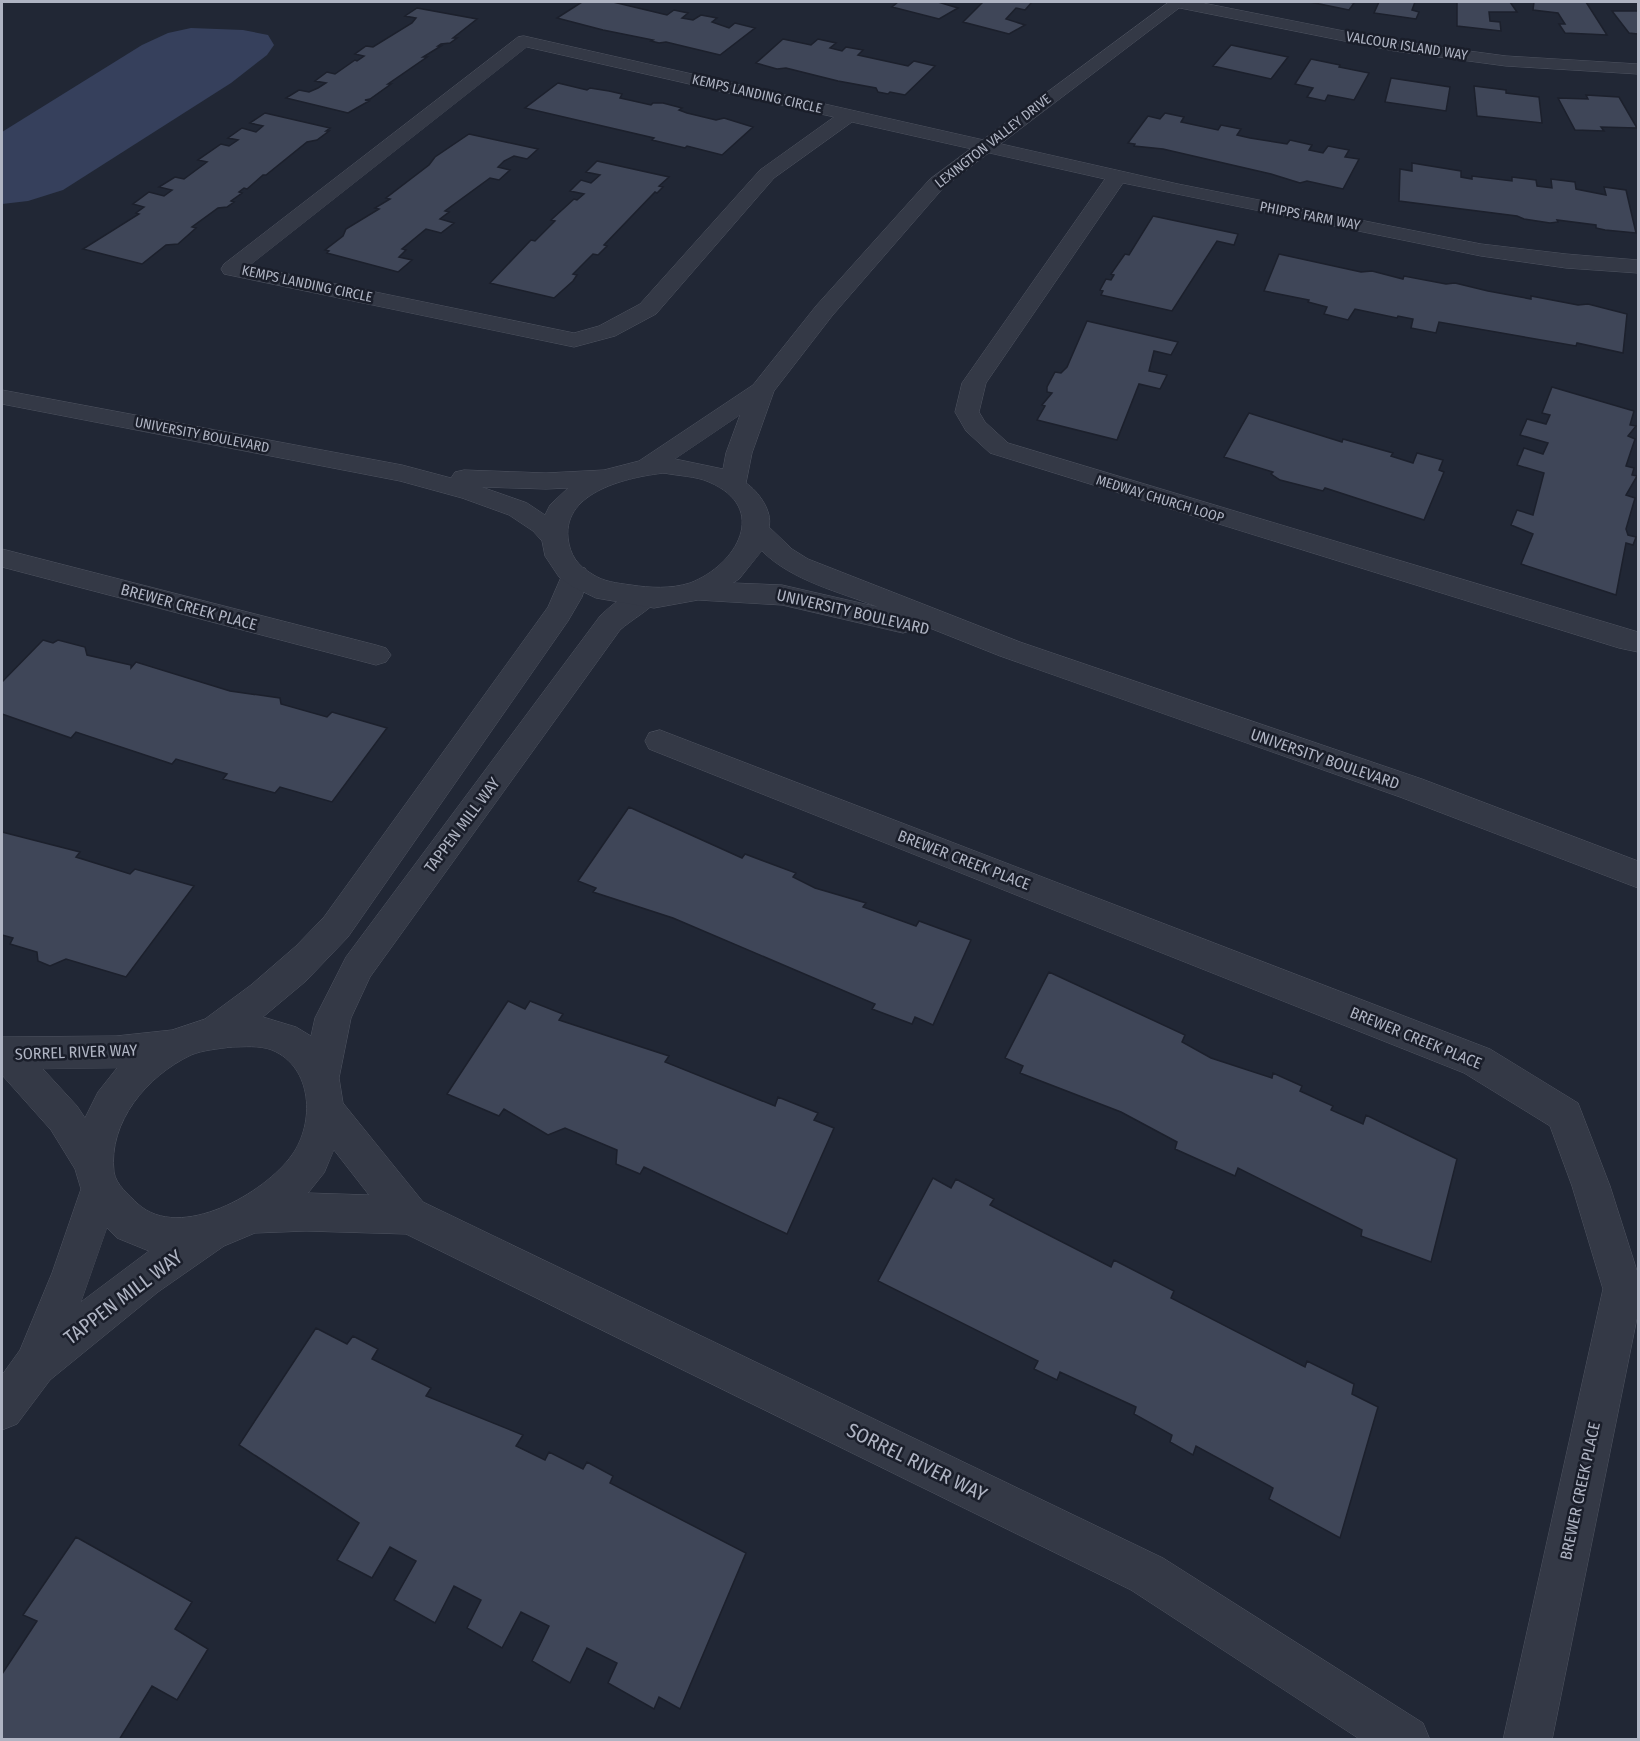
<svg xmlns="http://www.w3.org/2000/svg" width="1640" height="1741" font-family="'Fira Sans Condensed',sans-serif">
	<rect width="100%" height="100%" fill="#212735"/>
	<path fill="#36405c" d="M191,28L243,30L268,35L274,45L267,55L231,83L63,190L28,201L2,204V132L142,45L168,33Z"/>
	<path fill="#3f4658" stroke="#1c202c" stroke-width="1.5" d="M582,2H613L667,15L674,10L688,13L682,18L693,20L701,15L717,18L712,22L729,28L735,23L755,28L720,55L666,42L659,43L651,41L653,40L603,30L557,18Z
		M898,2H938L958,8L939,19L892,7Z
		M983,2H1032L1025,10L1016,8L1006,19L1025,25L1009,34L963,22Z
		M1310,2H1349L1354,3L1349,10Z
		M1379,2H1415L1412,10L1419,12L1416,19L1374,13Z
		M1457,2H1510L1517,12H1489L1490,21L1500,22L1501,31L1457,26Z
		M1534,2H1586L1607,35L1565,33L1559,24H1565L1558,13L1533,10Z
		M417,8L477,19L453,38H457L450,43L441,44L438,46H441L423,57H427L388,84H391L370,99L365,100L369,101L348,113L286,98L299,90L309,92L318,88L326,83L315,81L327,72L335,74L355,60L357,61L364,56L355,54L366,46L373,47L412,23L416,18L405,16Z
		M1612,11H1638V34L1629,33Z
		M783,39L811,45L818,39L836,43L830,48L842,51L846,47L863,50L858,55L908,66L914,61L935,66L905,95L890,92L888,94L878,92L876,88L838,81L786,68L777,69L756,63Z
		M1231,45L1288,57L1271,79L1213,66Z
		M1311,59L1340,65L1339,67L1369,73L1354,100L1328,95L1325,101L1307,97L1313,88L1295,84Z
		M1391,78L1450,87L1446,111L1385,102Z
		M558,83L587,90L590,88L609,91L622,94L620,98L651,105L653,103H663L682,108L679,110L687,113L716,120L724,118L753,127L722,155L687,146L685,148L652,140L654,138L525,108Z
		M1474,86L1506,90V93L1539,97L1542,123L1477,116Z
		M1586,95L1619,97L1637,128L1601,127L1604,131L1575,130L1558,98L1588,99Z
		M265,113L330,128L326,131H329L317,140L307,142L266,175H263L247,189L244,188L239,192L242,193L231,201L234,202L227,207L218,208L192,227L196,228L178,244L166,245L142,264L83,249L139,214L136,213L144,207L133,204L149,192L164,196L172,190L159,187L175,177L184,179L207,162L198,160L221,144L229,146L238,140L228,138L242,128L256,132L263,126L250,123Z
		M1165,113L1184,117L1181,122L1218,130L1221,125L1241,129L1237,135L1250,138L1287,144L1290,140L1312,145L1309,150L1323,153L1328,146L1349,150L1345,157L1359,159L1343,189L1307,181L1300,183L1271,174L1163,149L1134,146L1135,144L1128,143L1148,116L1160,119Z
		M469,134L538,149L527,159L514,156L504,161L498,167L510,170L499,180L490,178L445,211L449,212L440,219L454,223L441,233L426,229L402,249L406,250L399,257L412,260L398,272L327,253L329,251L325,250L343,236L346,229L379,209L375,208L390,199L386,198L429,165L435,157Z
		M597,161L669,177L659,186L663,187L657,193L655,192L604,245L607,246L598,255L593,254L573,274L577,275L573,281L554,298L490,283L531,240L535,241L555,221L551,220L574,199L577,200L584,194L570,191L581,180L591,183L600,175L586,172Z
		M1412,163L1461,171V177L1472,179V176L1512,181V177L1536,180L1537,186L1552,188L1551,179L1575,182L1576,189L1606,195L1604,187L1626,190L1636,233L1605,230L1596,228V225L1557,220L1558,222L1550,223L1524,219L1517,216L1399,201L1400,169L1412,171Z
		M1153,216L1238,234L1234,245L1217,241L1172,311L1101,295L1103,291L1100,290L1106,279L1111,280L1114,275L1111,274L1125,254L1129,255Z
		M1279,254L1361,272L1372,271L1403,279L1404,276L1446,284L1455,283L1488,291L1531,299V296L1578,305L1588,304L1627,314L1623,353L1577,343L1576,346L1439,322L1436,333L1411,328L1413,319L1398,316L1397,318L1355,309L1348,320L1324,314L1327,307L1308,302L1309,300L1264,291Z
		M1087,321L1178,342L1171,355L1154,351L1149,371L1167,375L1160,389L1139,384L1117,440L1037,420L1045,406L1042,405L1052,393L1047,392V387L1055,372L1061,373L1067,367Z
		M1552,387L1634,411L1630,425L1636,426L1628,436L1635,439L1626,466L1634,468L1632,475L1637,476L1626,495L1635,498L1626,529L1628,535L1636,537L1633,545L1626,543L1616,595L1521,564L1533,534L1511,525L1517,510L1533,515L1544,473L1517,465L1524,448L1543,454L1548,443L1520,435L1527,419L1546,424L1550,415L1542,413Z
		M1249,413L1342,442L1343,439L1393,453L1391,456L1413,463L1417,453L1443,460L1439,470L1444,472L1424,520L1325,488L1323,491L1280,480L1271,474L1273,472L1224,457Z
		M43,640L53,643L58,640L85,647L87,655L131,665V668L136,662L230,691L280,698L281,704L327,717L332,712L387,728L332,802L280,787L275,793L223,779L227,774L176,759L172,764L76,732L71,738L2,714V682Z
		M629,807L742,858L745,854L796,873L793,877L815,888L866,903L863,907L916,926L919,921L971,940L933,1025L915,1017L912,1024L872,1009L875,1004L673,918L593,892L596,888L578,881Z
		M2,832L80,852L76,857L130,874L135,869L194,886L126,977L66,959L50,966L38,961L37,952L10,944L13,938L2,935Z
		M1049,972L1185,1035L1182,1042L1211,1058L1272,1078L1273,1073L1302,1086L1300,1091L1333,1106L1331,1110L1363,1124L1366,1115L1457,1159L1431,1262L1361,1236L1362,1230L1238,1168L1235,1176L1175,1149L1177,1142L1121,1112L1020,1073L1023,1066L1005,1058Z
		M508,1001L525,1009L530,1001L563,1014L559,1020L669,1056L665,1062L775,1106L778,1097L818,1113L814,1120L834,1128L787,1234L644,1167L640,1174L616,1164L617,1150L565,1128L548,1135L504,1109L499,1116L447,1094Z
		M933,1178L951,1188L956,1179L994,1199L990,1205L1111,1267L1114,1260L1174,1291L1171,1298L1305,1367L1307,1361L1354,1384L1352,1394L1378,1407L1340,1538L1269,1499L1273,1488L1196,1446L1193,1455L1170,1442L1172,1435L1134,1414L1136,1407L1060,1372L1057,1380L1034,1369L1038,1361L878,1281Z
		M316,1328L347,1344L353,1336L378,1349L372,1359L431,1388L426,1396L523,1435L516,1446L545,1460L549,1452L583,1469L587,1462L613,1476L610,1483L746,1553L680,1709L659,1697L654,1709L608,1683L617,1663L587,1648L570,1683L532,1661L549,1626L521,1612L502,1648L467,1628L481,1600L454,1586L435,1623L394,1600L416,1561L390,1547L372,1578L337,1560L359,1523L239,1445Z
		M76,1537L192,1602L175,1629L208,1649L177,1700L152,1686L119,1740H2V1674L37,1621L23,1615Z"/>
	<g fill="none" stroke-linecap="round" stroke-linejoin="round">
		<g stroke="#4f5461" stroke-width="1">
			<path id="minor" d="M1167,2H1198L1394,41L1506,56L1638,64V74L1506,66L1394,51L1175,7L1169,6Z
				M524,36L1178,184L1481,244L1566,254L1638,260V273L1566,268L1481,256L1123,183L986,383L979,412L985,422L1008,443L1638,632V652L1619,648L990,453L966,431L955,412L962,383L1105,179L852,122L774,178L656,314L615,336L574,347L224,274L221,269L224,264L518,37ZM527,47L834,117L760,170L640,304L599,326L574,333L249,266Z
				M2,549L376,645L386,648L391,655L386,662L376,665L2,567Z
				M575,566L585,568L589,575L582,597L568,621L348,937L306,981L263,1017L296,1027L311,1036L315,1018L346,957L600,616C615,602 634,585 655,591L659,598C653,608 631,620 620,630L370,977L351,1018L339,1078L343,1103L423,1202L1163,1558L1423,1723L1430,1740H1361L1131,1590L406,1234L306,1231L255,1233L224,1246L158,1292L50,1380L17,1424L2,1430V1375L20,1350L52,1273L81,1189L75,1169L51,1130L2,1075V1037L116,1036L172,1030L205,1019L251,985L296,946L324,917L548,607L565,568ZM231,1047C244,1047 259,1045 272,1050C313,1067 315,1123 292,1155C265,1193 180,1242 138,1204C129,1195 116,1185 114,1172C108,1122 147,1076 191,1055C203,1050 218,1049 231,1047ZM117,1068L98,1092L85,1118L77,1106L43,1069ZM334,1150L369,1195L308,1193L324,1173ZM107,1228L117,1238L149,1251L81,1302Z
				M660,730L1490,1049L1578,1103L1610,1186L1638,1274V1313L1552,1740H1503L1603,1289L1572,1186L1550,1126L1464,1073L649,749L645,741L649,733Z"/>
		</g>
		<g stroke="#4f5461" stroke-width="1">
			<path id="tertiary" d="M1169,2H1187L944,187L832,316L774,391L752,453L746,483C758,491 773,511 769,527L792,549L808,559L1020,642L1422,779L1638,861V888L1400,797L1000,656L917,623L913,630L903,633L782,605L698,600L654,608L596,598L573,587L559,577L545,556L542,541L533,531L509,515L462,498L400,481L2,404V390L402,465L451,478L455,472L464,470L546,473L604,470L639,461L753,385L816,306L930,179ZM740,415L726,453L723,469L675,459ZM664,473C678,476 696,476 709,482C770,508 737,565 690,583C671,589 650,588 631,585C617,583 604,582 592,574C577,565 570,555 568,538C563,491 629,477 664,473ZM482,487L546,489L568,488L550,505L545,515L527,503ZM762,551C792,581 840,592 878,607L782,585L733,583L739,579Z"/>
		</g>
		<use href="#minor" fill="#343946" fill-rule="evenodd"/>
		<use href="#tertiary" fill="#343946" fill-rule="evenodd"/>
	</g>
	<g text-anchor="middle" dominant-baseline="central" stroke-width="5" stroke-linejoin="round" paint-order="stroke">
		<g font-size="14" fill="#afb4c3" stroke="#1a1e2a">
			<text transform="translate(1407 46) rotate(9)">VALCOUR ISLAND WAY</text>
			<text transform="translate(757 94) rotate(13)">KEMPS LANDING CIRCLE</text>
			<text transform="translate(993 141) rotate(-38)">LEXINGTON VALLEY DRIVE</text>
			<text transform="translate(1310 216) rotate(11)">PHIPPS FARM WAY</text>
			<text transform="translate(307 284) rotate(12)">KEMPS LANDING CIRCLE</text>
			<text transform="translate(202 435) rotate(11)">UNIVERSITY BOULEVARD</text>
			<text transform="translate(1160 499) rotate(17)">MEDWAY CHURCH LOOP</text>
		</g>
		<g font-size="16" fill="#afb4c3" stroke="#1a1e2a">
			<text transform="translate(189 607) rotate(15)">BREWER CREEK PLACE</text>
			<text transform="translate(853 612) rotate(13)">UNIVERSITY BOULEVARD</text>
			<text transform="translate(1325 759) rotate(19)">UNIVERSITY BOULEVARD</text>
			<text transform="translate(462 825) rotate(-53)">TAPPEN MILL WAY</text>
			<text transform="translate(964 860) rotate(21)">BREWER CREEK PLACE</text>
			<text transform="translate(1416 1038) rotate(22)">BREWER CREEK PLACE</text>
			<text transform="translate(76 1052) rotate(-2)">SORREL RIVER WAY</text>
			<text transform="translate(1580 1491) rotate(-78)">BREWER CREEK PLACE</text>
		</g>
		<g font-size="20" fill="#afb4c3" stroke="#1a1e2a">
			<text transform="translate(123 1297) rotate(-37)">TAPPEN MILL WAY</text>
			<text transform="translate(917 1462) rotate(26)">SORREL RIVER WAY</text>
		</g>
	</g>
	<rect width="1640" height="1741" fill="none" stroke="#afb4c3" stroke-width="6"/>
</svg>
